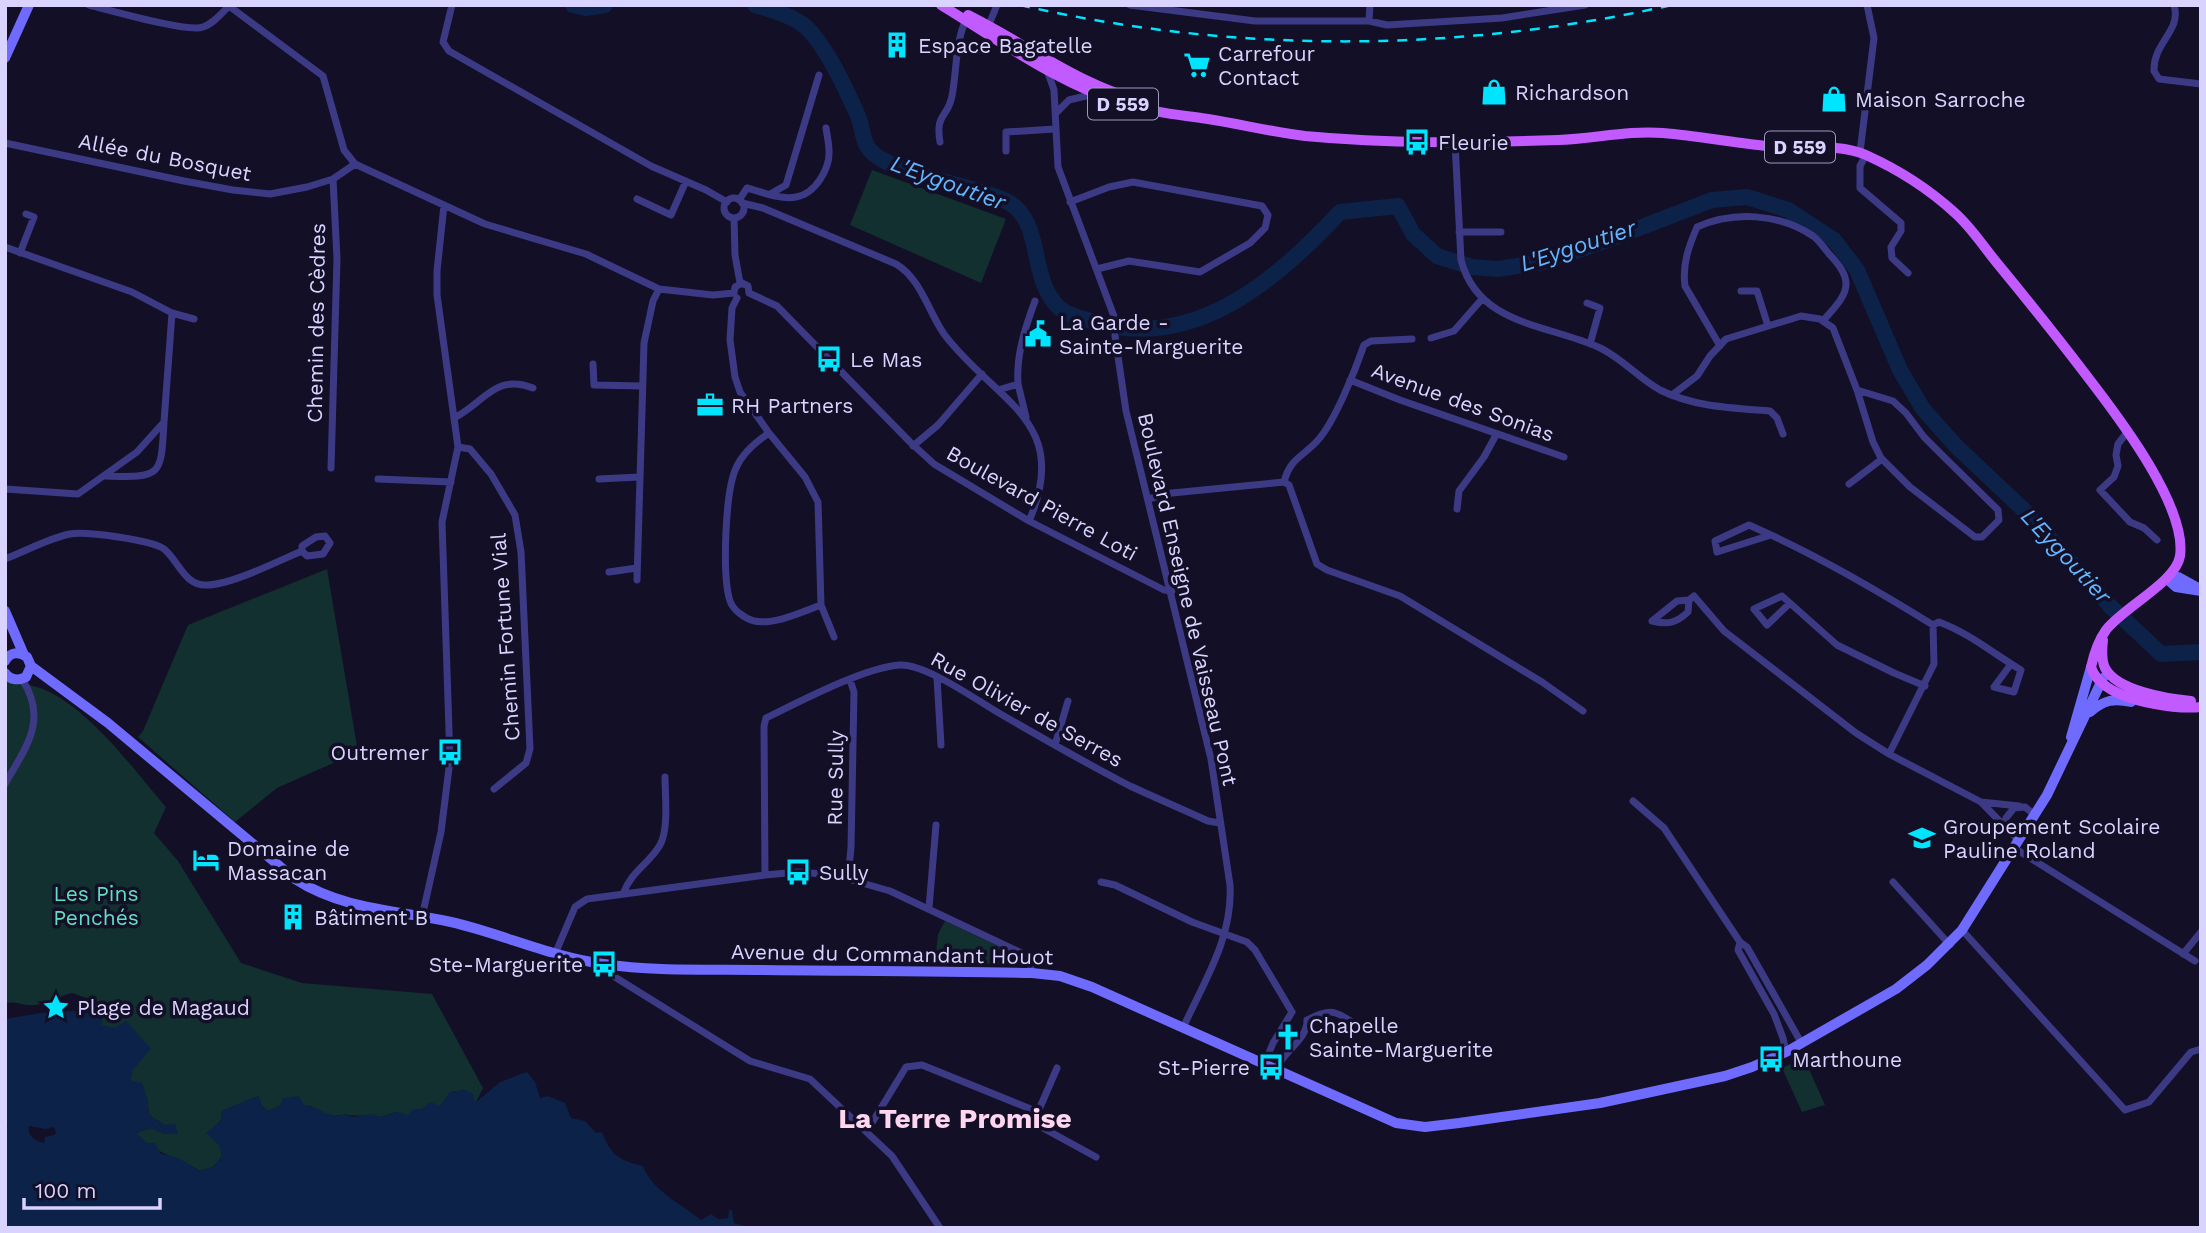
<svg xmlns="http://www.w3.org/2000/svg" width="2206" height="1233" font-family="'Work Sans',sans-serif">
	<rect width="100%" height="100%" fill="#130f26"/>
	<path fill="#12302f" d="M872,170L1006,219L981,283L850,225Z
		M327,569L358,752L277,788L235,822L138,737L143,731L188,625Z
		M5,681C16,683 27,684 37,687C86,703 133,769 166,807L154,833L178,861L241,963L302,983L432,994L483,1088L475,1104L465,1090L451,1092L440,1106L422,1109L407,1116L396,1112L380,1117C368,1113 357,1118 345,1114C333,1118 320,1113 311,1106H280L268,1111L262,1106L258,1096L222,1111L221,1120L215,1127L222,1156L213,1167L200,1171C179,1157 152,1153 136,1133L151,1128L165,1134H178L149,1115L147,1097L130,1080L132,1071L126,1021L116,1029L101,1026L102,1014L106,1005L72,993L62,996L54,1003C44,1002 37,1006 30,1005C20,1005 15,1000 5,1004Z
		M945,921L1021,957V962L1013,965L935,961L938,934Z
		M1804,1058L1825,1105L1802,1112L1782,1068Z"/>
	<path fill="#0c2248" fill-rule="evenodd" d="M73,1011L102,1014L101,1025L116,1028L126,1021L151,1049L132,1071L130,1080L142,1083L147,1097L149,1115L164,1125L175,1124L178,1134H165L151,1128L136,1133L147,1143H155L160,1153L178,1158L200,1171L213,1167L222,1156L219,1145L206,1133L221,1121L222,1111L258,1096L262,1106L268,1111L280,1106L283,1098L299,1096L304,1105C319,1106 329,1120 345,1114L354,1117L371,1114L380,1117L396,1112L404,1113L407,1116L413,1109H422L430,1102L440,1106L450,1092L465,1090L473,1094L475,1103L500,1082L527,1072L535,1082L540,1098L548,1096L565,1103L571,1118L585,1121L596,1133L602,1132C611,1155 618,1160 643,1166C653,1192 682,1204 701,1220L711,1214L718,1219L728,1218L729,1210H732L734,1223L751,1228H5V1130L8,1127L5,1125V1019L41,1013ZM29,1126L45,1129L54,1127L56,1133L54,1135L45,1137L44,1143C35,1141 27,1136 29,1126Z"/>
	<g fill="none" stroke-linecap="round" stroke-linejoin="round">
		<path stroke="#0c2248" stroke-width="16" d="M573,5L586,8L605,5
			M755,5C771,10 795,16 808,29C826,47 847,91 858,116C862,125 862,137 867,146C882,174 978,185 1008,202C1039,219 1032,263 1047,291C1059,316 1075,316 1098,323C1196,350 1278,279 1340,212L1398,206L1413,234L1437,256L1472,267L1498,269L1543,262L1608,240L1712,200L1747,197L1788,210L1834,240L1857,270L1900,370L1923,409L1956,446L2027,513L2111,607L2161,654L2201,652"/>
		<path stroke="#3d3a85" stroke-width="7" d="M89,5C110,10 188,33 203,27C213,24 222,13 229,6
			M452,5L443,42L449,51L651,166L706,190L727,202
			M1130,5L1255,21H1369L1387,25L1502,18L1585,5
			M2174,5C2182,31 2153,42 2154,71L2159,79L2201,84
			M229,6L323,76L344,150L355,164L485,224L586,254L659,289L713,295L734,293
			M1369,21L1370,5
			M988,27L997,5
			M1047,70L1054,90L1058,167L1118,327
			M1056,113L1069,100L1094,94
			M940,142C935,113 948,118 952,96C957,69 955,44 966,19
			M1455,142L1461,260C1478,325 1546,324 1598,347C1621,357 1638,378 1660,390C1694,407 1733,408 1770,411L1777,418L1783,434
			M5,143L184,181L233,190L270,194L307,187L333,179L355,164
			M1006,151V132L1055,129
			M1860,152L1874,38L1867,5
			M1866,155L1860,166V188L1901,223V231L1891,247L1892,258L1908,273
			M772,193L786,185L819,75
			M724 208a10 10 0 1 1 20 0a10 10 0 1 1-20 0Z
			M637,199L671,215L686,181
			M739,200L747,188C762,192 780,200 796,197C815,194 830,169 829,151C829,143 827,136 826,128
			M1070,202L1109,187L1133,182L1262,206L1268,215L1265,228L1250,243L1200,272L1129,261L1097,269
			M742,203L763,208L896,264C921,279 928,311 944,334C994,401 1073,420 1029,521
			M734,218L735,255L740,283
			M1459,232H1501
			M5,247L132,292L172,313L194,319
			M20,253L34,217L26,214
			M1741,291H1757L1768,326
			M734,293L735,287L742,283L748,286L749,293
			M749,293L777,306L910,442L934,464L1029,521L1164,590L1172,591
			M737,298L732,308L730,340L735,377L740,392L769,433L805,477L818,502L821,605C802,612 775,625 754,621C744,618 733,610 730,601C722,576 725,492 736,468C742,454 757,441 769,433
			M1587,303L1600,308L1590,344
			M1115,336L1126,411L1211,759L1230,885C1233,938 1204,981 1183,1028
			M1431,338L1454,331L1482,299
			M1720,346L1685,286C1682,264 1689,246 1697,227C1733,211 1779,213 1813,236C1820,241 1825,250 1831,256C1838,264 1846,273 1846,284C1846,298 1831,311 1823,321
			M593,364L594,385L642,386
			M1350,380L1400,400L1564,457
			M1018,384L1026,417
			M998,390L1018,384C1016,355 1025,328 1035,301
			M1672,395L1697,376L1710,356L1726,339L1801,316L1820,319L1833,328L1857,390L1873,442L1881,458L1910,487L1975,537H1982L1999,520L1998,510L1946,459L1924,437L1906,413L1893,401L1857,390
			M454,418C484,403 495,373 533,388
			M2128,431L2118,444L2116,455L2118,466L2114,477L2100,490L2130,522L2144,528L2157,540
			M913,446L938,425L982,374
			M458,447L470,449L491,474L515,515L521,552L530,749L526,763L494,789
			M331,468L337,259L333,179
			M106,476C162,478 161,476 164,422
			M378,479L451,482
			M599,479L639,477
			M1284,482L1289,485L1317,564L1327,570L1400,596L1542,682L1583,711
			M1284,482C1290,458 1303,457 1318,440C1335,421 1355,371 1364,345L1371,341L1412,339
			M1849,484L1882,459
			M5,489L78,494L137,452L164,422L172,313
			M1148,499L1172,493L1284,482
			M1457,509L1459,491L1484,457L1496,435
			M1771,535L1749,525L1715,541L1717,552L1771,535C1827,561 1880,592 1933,625L1939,622C1969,633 1994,654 2021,670L2014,692L1994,687L2011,664
			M325,536L330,543L323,554L307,556L302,551V546L316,537Z
			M5,559C26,551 49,538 70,534C85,531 152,540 164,549C179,561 184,586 207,585C231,585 278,561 302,551
			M609,572L637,568
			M637,580L644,343L653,301L659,289
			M1689,600L1688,612C1676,623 1668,625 1652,621L1677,601L1689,600L1694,596L1724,631L1856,733L1889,754L1981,802L2019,841
			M1789,604L1767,625L1754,609L1782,596L1837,645L1894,673L1925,686
			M821,605L834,637
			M937,678L941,745
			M1055,745L1068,701
			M1889,754L1934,664L1933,625
			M5,784C25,748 49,721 22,679
			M1633,801L1664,828L1740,942L1747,947L1802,1044
			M1981,802L2019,806
			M2005,828L2006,818L2014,808L2025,807L2035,815
			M2014,848L2195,961
			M765,875L764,726L766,718C799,702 865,667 900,665C927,664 979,702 1004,716C1046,740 1087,764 1130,786C1156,798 1182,809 1208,821L1220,823
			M848,878L851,848L854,692L850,680
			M1101,882L1115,885L1192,922L1247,942L1255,950L1292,1012
			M1893,882L1950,945
			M623,894C632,870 649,864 660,845C669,829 665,795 665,777
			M929,908L936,825
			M422,917L441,832L450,760L442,522L458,447L437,295V271L444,205
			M1962,930L2125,1110L2149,1102L2191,1052L2201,1049
			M1740,942L1738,950L1774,1014L1783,1038L1786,1052
			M555,954L575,907L587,899L765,875L798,872L834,875L890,891L1028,956L1032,973
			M2183,954L2201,932
			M608,965L610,974L750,1061L810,1079L892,1156L940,1228
			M1307,1020C1330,1008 1336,1010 1356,1025
			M1265,1063L1273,1043L1292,1012
			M1276,1069C1283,1052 1308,1039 1307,1020
			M1038,1112L1057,1068
			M867,1131L906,1067L922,1065L1038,1112L1043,1128L1096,1157"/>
		<path stroke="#6f6bff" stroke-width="10" d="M5,58L29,5
			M2171,575L2178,577L2198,588
			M2167,579L2176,587L2201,591
			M5,611L24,655
			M5,661C10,652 19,651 27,657L31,666L26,677C18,681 10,680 5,673
			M31,666L108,723L295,879C343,910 397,910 451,922C503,934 551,957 604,964C656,972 710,969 762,970C852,971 942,971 1032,973L1060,976L1092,987L1396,1123L1425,1127L1459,1123L1600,1103L1725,1076L1752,1067L1786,1052L1896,989L1927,965L1962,930L2047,795L2103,678
			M2090,712C2104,700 2114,698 2131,702
			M2071,737L2091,667"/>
		<path stroke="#c25bff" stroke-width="10" d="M941,5C1000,41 1060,85 1128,105C1154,113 1181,115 1208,119C1240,124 1272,132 1305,136C1389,144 1473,143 1558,140C1593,139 1628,130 1663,133C1701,136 1739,144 1777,147C1806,149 1839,143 1866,155C1897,169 1930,190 1955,213C1971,227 1983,246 1997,263C2030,303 2062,343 2093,384C2122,422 2187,508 2180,556C2176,582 2124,607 2106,630C2098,641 2094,654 2091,667C2101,700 2171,710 2201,707
			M968,15C1028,45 1082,87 1148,103
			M2103,640C2102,649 2101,660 2105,668C2117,691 2168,699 2191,701"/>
		<path stroke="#00e5ff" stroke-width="2.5" stroke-dasharray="10 9" stroke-linecap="butt" d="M1020,5C1234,54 1458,53 1672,5"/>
	</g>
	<defs>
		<g id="building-bare" transform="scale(2.1)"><path d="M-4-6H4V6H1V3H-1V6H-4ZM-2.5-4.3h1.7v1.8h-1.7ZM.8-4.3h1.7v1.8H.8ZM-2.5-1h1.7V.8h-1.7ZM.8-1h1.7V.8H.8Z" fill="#00e5ff" stroke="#130f26" stroke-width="2.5" paint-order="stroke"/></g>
		<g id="supermarket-bare" transform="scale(2.1)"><path d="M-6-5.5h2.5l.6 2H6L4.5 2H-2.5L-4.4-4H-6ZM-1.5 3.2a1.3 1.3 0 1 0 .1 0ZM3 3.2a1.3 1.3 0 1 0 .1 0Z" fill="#00e5ff" stroke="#130f26" stroke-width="2.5" paint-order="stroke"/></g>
		<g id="shop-bare" transform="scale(2.1)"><path d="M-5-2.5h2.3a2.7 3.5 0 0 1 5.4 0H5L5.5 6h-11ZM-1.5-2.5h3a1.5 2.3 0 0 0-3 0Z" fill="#00e5ff" stroke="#130f26" stroke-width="2.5" paint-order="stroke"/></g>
		<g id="bus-bare" transform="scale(2.1)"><path d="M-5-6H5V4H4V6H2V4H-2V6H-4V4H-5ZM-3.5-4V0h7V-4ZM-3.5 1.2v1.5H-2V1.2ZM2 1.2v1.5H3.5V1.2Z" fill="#00e5ff" stroke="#130f26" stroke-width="2.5" paint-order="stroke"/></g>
		<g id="civic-bare" transform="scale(2.1)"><path d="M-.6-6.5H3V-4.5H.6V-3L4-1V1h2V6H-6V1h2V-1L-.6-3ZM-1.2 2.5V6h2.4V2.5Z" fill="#00e5ff" stroke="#130f26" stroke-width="2.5" paint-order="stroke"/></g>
		<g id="office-bare" transform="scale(2.1)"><path d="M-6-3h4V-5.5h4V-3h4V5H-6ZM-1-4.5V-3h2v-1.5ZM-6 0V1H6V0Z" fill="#00e5ff" stroke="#130f26" stroke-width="2.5" paint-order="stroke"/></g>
		<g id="school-bare" transform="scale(2.1)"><path d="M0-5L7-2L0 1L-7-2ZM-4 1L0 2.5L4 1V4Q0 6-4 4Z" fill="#00e5ff" stroke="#130f26" stroke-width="2.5" paint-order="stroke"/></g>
		<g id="hotel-bare" transform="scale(2.1)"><path d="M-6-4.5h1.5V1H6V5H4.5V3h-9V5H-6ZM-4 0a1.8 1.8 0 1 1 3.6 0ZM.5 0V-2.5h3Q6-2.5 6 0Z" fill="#00e5ff" stroke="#130f26" stroke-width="2.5" paint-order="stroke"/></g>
		<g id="sight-bare" transform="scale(2.1)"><path d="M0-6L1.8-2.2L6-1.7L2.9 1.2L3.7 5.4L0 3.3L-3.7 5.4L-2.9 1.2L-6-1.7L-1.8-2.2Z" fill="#00e5ff" stroke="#130f26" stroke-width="2.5" paint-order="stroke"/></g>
		<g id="church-bare" transform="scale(2.1)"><path d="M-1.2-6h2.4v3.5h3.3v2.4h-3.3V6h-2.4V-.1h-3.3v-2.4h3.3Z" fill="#00e5ff" stroke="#130f26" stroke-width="2.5" paint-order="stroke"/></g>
	</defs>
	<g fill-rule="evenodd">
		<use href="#building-bare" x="897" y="45"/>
		<use href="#supermarket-bare" x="1197" y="65"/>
		<use href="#shop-bare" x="1494" y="92"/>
		<use href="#shop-bare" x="1834" y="99"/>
		<use href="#bus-bare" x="1417" y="142"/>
		<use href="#civic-bare" x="1038" y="334"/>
		<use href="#bus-bare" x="829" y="359"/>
		<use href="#office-bare" x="710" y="405"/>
		<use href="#bus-bare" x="450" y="752"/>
		<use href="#school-bare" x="1922" y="838"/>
		<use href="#hotel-bare" x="206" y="860"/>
		<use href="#bus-bare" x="798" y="872"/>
		<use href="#building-bare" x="293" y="917"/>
		<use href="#bus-bare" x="604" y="964"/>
		<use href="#sight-bare" x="56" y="1007"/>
		<use href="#church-bare" x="1288" y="1037"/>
		<use href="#bus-bare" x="1771" y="1059"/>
		<use href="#bus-bare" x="1271" y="1067"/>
	</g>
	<g text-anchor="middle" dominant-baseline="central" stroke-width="7" stroke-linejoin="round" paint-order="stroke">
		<g fill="#130f26" stroke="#9e99be" stroke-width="2">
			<rect x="1088" y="88.5" width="70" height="31" rx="5"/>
			<rect x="1765" y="131.5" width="70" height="31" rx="5"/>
		</g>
		<g font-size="19" font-weight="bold" fill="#d9d4ff">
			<text x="1123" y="104">D 559</text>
			<text x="1800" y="147">D 559</text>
		</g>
		<g font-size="21" fill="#d9d4ff" stroke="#130f26" text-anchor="start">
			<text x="918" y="45">Espace Bagatelle</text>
			<text x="1218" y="53">Carrefour<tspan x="1218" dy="24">Contact</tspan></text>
			<text x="1515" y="92">Richardson</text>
			<text x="1855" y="99">Maison Sarroche</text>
			<text x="1438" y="142">Fleurie</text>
			<text x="1059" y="322">La Garde -<tspan x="1059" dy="24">Sainte-Marguerite</tspan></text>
			<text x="850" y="359">Le Mas</text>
			<text x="731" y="405">RH Partners</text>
			<text x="429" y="752" text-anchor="end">Outremer</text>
			<text x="1943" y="826">Groupement Scolaire<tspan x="1943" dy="24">Pauline Roland</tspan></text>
			<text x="227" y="848">Domaine de<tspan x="227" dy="24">Massacan</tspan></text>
			<text x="819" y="872">Sully</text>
			<text x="314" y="917">Bâtiment B</text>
			<text x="583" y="964" text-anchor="end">Ste-Marguerite</text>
			<text x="77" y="1007">Plage de Magaud</text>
			<text x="1309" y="1025">Chapelle<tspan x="1309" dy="24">Sainte-Marguerite</tspan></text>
			<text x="1792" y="1059">Marthoune</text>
			<text x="1250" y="1067" text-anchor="end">St-Pierre</text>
		</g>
		<g font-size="21" fill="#d9d4ff" stroke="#130f26">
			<text transform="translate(165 157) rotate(11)">Allée du Bosquet</text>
			<text transform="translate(316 323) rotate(-89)">Chemin des Cèdres</text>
			<text transform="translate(1463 402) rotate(20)">Avenue des Sonias</text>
			<text transform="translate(1042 503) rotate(29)">Boulevard Pierre Loti</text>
			<text transform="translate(1188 599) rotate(77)">Boulevard Enseigne de Vaisseau Pont</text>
			<text transform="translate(505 637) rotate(-94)">Chemin Fortune Vial</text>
			<text transform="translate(1027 709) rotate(29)">Rue Olivier de Serres</text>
			<text transform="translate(835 778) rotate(-89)">Rue Sully</text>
			<text transform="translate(892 954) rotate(1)">Avenue du Commandant Houot</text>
		</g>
		<g font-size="21" fill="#5fe0c0" stroke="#130f26">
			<text x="96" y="893">Les Pins<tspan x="96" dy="24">Penchés</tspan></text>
		</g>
		<g font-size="23" font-style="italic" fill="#62b6ff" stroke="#130f26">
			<text transform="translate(948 183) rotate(20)">L'Eygoutier</text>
			<text transform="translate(1578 246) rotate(-18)">L'Eygoutier</text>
			<text transform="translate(2066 556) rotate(47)">L'Eygoutier</text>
		</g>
		<g font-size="28" font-weight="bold" fill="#ffd6f0" stroke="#130f26">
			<text x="955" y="1118">La Terre Promise</text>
		</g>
	</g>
	<rect width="2206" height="1233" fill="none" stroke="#d9d4ff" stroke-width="14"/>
	<path d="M24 1198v10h136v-10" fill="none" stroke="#d9d4ff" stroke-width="3.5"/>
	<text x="35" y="1198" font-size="21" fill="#d9d4ff" stroke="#130f26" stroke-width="5" paint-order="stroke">100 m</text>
</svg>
